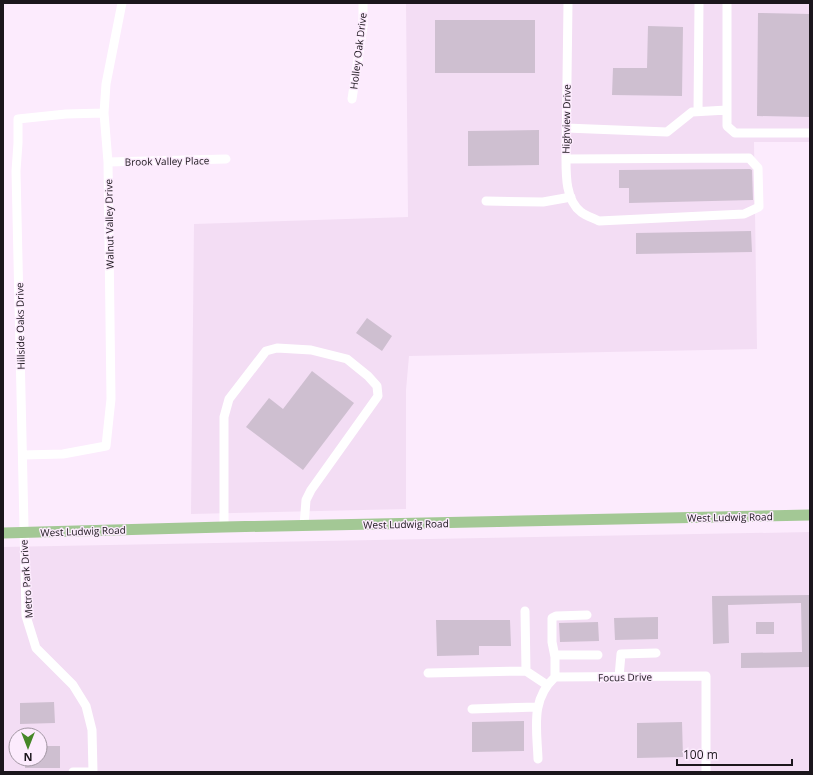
<svg xmlns="http://www.w3.org/2000/svg" width="813" height="775" font-family="'Open Sans',sans-serif">
	<rect width="100%" height="100%" fill="#fcebfd"/>
	<path fill="#f3ddf4" fill-rule="evenodd" d="M406,3H810V142H754L757,349L409,356L406,390V509L191,514L194,224L408,217Z
		M810,532V772H3V547ZM16,735H40V759H16Z"/>
	<path fill="#cebfd0" d="M758,13L810,14V117L757,116Z
		M435,20H535V73H435Z
		M648,26L683,27L682,96L612,95L613,68H647Z
		M539,130V165L468,166V131Z
		M750,169L752,170L753,200L629,203V188H619V170Z
		M751,231L752,252L636,254V233Z
		M367,318L392,336L382,351L356,333Z
		M312,371L354,403L303,470L246,427L269,398L283,409Z
		M810,595V667L741,668V653L802,652L801,603L728,605L729,643L713,644L712,596Z
		M658,617V639L615,640L614,618Z
		M436,620H510L511,646H479V655L437,656Z
		M598,622L599,641L560,642L559,623Z
		M756,622H774V634H756Z
		M54,702L55,723L20,724V703Z
		M524,721V751L472,752V722Z
		M682,722L683,757L637,758V723Z
		M40,746H60V768H25V759H40Z"/>
	<g fill="none" stroke-linecap="round" stroke-linejoin="round">
		<path stroke="#fff" stroke-width="9" d="M727,3V126L735,133H810
			M352,99L363,26V3
			M698,111L699,3
			M566,128L667,132L692,112L727,110
			M566,159L749,158L758,168L759,207L744,214L599,221C593,218 586,216 581,212C565,200 566,173 566,155L568,3
			M108,162L226,159
			M486,201L543,202L571,197
			M23,455L63,454L106,446L111,399L108,162L104,113L106,84L122,3
			M224,527V417L229,399L266,351L277,348L311,350L347,359L368,376L377,386L378,396L311,490L306,500L304,526
			M525,611L526,671
			M555,657L552,642V618L556,616L587,615
			M428,673L526,671L547,685
			M555,677V657L557,655H598
			M619,677L621,654L656,653
			M472,709L536,707
			M538,759C537,729 530,700 555,677L706,676V772
			M73,772H93
			M93,772L92,730L86,706L73,685L36,648L26,616L16,171L18,143V119L66,114L104,113"/>
		<path stroke="#a3c895" stroke-width="11" d="M3,533L224,527L810,515"/>
	</g>
	<g text-anchor="middle" dominant-baseline="central" stroke-width="3" stroke-linejoin="round" paint-order="stroke">
		<g font-size="10" fill="#1b161c" stroke="#fcebfd">
			<text transform="translate(358 51) rotate(-83)">Holley Oak Drive</text>
			<text transform="translate(566 119) rotate(-89)">Highview Drive</text>
			<text transform="translate(167 161) rotate(-1)">Brook Valley Place</text>
			<text transform="translate(109 224) rotate(-91)">Walnut Valley Drive</text>
			<text transform="translate(20 326) rotate(-91)">Hillside Oaks Drive</text>
			<text transform="translate(730 517) rotate(-1)">West Ludwig Road</text>
			<text transform="translate(406 524) rotate(-1)">West Ludwig Road</text>
			<text transform="translate(83 531) rotate(-2)">West Ludwig Road</text>
			<text transform="translate(26 579) rotate(-94)">Metro Park Drive</text>
			<text transform="translate(625 677) rotate(-1)">Focus Drive</text>
		</g>
	</g>
	<rect width="813" height="775" fill="none" stroke="#1b161c" stroke-width="8"/>
	<g transform="translate(28 747) rotate(180)"><circle r="19" fill="#fcebfd" stroke="#a296a3"/>
	<path d="M0-3L7 15L0 10L-7 15Z" fill="#468728"/>
	<text y="-6" font-size="11" font-weight="bold" text-anchor="middle" fill="#1b161c">N</text>
	</g>
	<path d="M677 759v6h115v-6" fill="none" stroke="#1b161c" stroke-width="2"/>
	<text x="683" y="759" font-size="12" fill="#1b161c" stroke="#fcebfd" stroke-width="3" paint-order="stroke">100 m</text>
</svg>
